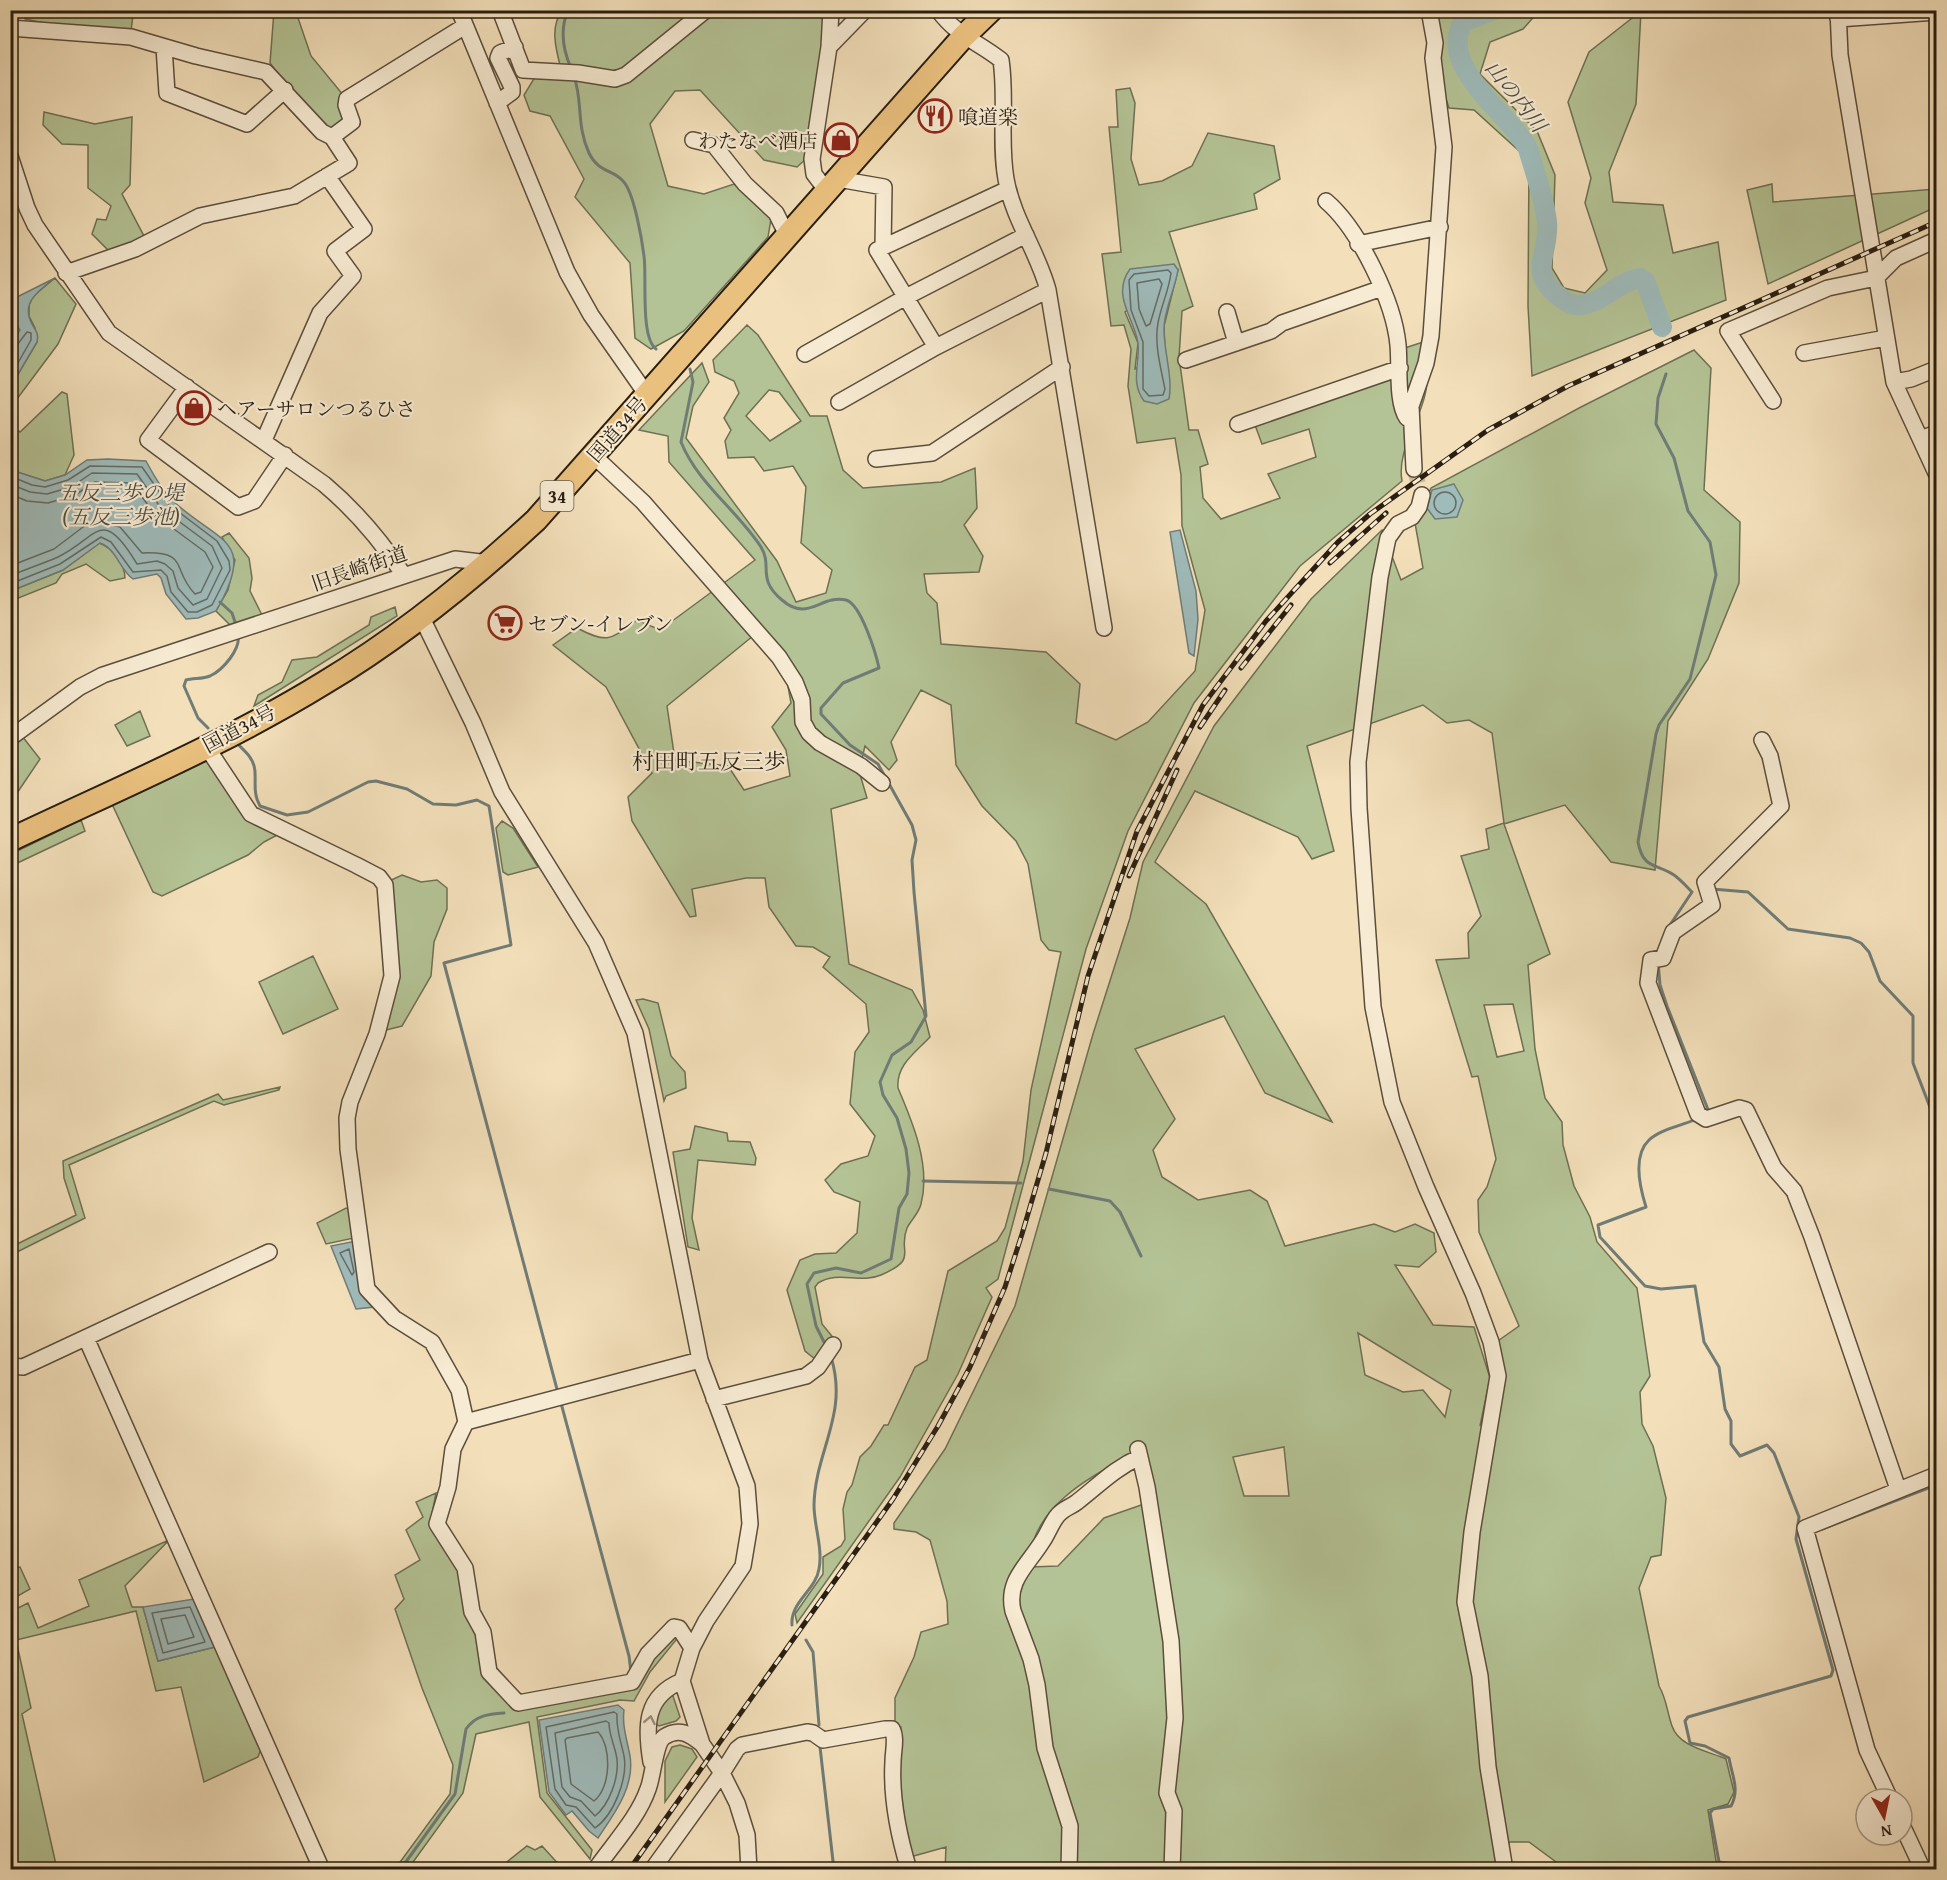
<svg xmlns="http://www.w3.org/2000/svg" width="1947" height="1880" font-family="'Gentium Book Plus','Noto Serif JP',serif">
	<rect width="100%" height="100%" fill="#f3e0bb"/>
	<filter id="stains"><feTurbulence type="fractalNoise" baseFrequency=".00333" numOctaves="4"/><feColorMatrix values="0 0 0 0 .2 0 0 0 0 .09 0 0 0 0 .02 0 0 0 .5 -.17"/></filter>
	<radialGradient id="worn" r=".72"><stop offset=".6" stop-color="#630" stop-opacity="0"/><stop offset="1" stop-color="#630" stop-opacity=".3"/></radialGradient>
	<path fill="#b4c395" stroke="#6e7053" stroke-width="1.5" fill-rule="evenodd" d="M25,11H155L154,13L133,15L131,31L59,26L25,19Z
		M274,11H305L297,15L311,56L344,96L345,122L330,133L288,88L270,63Z
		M562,11H698L653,59L715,11H826L808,157L797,167L764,160L700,90L675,91L650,124L668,186L704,194L734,184L771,219L768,237L684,331L651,349L635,338L630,263L575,197L584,179L550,116L530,111L524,95L535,77H563C558,56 548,29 562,11Z
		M1433,11H1539L1523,29L1490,42L1480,74L1537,131L1555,175L1552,268L1564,288L1585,293L1607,270L1585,203L1591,178L1568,102L1589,52L1641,11L1636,104L1609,172L1613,202L1663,205L1673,253L1718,242L1726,300L1532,376L1528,306L1529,160L1474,110L1449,108L1440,81Z
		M1130,88L1135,103L1131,159L1139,185L1162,181L1192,166L1208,133L1274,146L1280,179L1254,194L1257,209L1169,232L1193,306L1182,311L1179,357L1189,430H1198L1208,464L1200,467L1203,498L1221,519L1280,498L1268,474L1316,457L1309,429L1262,444L1255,425L1382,382L1405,348L1426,341C1426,355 1429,370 1427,383C1424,417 1396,448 1402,481L1300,566L1194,703L1128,831L1086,949L998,1279L986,1288L992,1297L958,1374L900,1477L797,1623L795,1614L823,1574V1557L841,1546L845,1539L843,1509L847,1492L852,1485L860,1457L871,1446L884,1425H888L915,1367L927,1360L948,1271L997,1241L1005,1228L1023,1161L1031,1090L1061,952L1049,950L1041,940L1028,864L1016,841L982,806L956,765L951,705L921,690L891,742L897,760L889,770L865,746L859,771L867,798L831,809L849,964L912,990L923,1010L930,1037C915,1053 896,1065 898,1088C913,1123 931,1166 921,1204C919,1213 911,1220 907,1228C897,1253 920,1258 881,1275C860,1284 838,1270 818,1283L815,1287L822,1324L835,1340L815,1359L805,1351L787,1290L800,1260L815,1254L836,1253L857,1233L860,1202L834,1192L825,1180L841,1164L868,1156L875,1136L850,1104L855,1052L869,1032L866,1004L823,967L830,957L813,947L796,946L769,907L765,878H746L692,889L696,916L690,917L632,821L628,797L652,773L606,687L553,645L577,628C608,644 610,640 637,620L660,630L755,560L669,462L668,436L639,430L702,363L709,382L693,406L686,438L777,561L796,602L826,593L832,570L801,543L806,487L793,466L764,471L754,457L728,458L725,441L731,430L724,418L739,393L734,381L715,372L713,360L747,325L758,335L810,416H827L843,470L863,488L941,482L975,468L977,508L964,525L983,556L979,572L924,574L927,593L937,603L941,644L1046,652L1080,684L1076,723L1116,740L1148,722L1195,671L1205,610L1182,526L1181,475L1175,438L1137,443L1128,386L1131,349L1124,325L1111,326L1102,254L1121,252L1109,127H1118L1116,90ZM1178,270L1164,326L1165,354L1135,369L1138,343L1125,312ZM769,390L779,392L801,421L770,441L746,416ZM753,636L786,675L791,703L772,727L786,750L790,776L744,790L728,766L675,760L667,706Z
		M44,112L95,124L132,117L130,185L122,194L145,238L111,253L92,234L97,219L106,220L111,206L88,188V145L62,144L43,125Z
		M1772,184L1773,202L1936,189V207L1768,284L1747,190Z
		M55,278L76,304L58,344L11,407V386L37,342L35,328L29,316V303L33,296Z
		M1694,350L1711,368L1704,490L1740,522L1739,583L1708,659L1668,721L1655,870L1611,862L1565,805L1504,824L1550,954L1528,965L1535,1049L1545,1098L1562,1122L1563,1145L1574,1186L1590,1217L1597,1242L1637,1288L1650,1376L1640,1392L1642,1424L1653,1446L1666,1498L1661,1555L1651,1557L1639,1588L1659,1686C1667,1700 1667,1712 1672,1726C1679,1747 1708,1751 1726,1759L1734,1792L1728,1804L1708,1810L1716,1861L1721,1868L1737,1869H1553L1556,1862L1529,1842H1510L1499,1854L1501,1870H945L946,1847L910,1857L897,1765L901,1727L895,1722V1698L914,1657L921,1632L948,1624L947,1601L930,1540L916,1532L894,1529V1523L945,1449L1015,1306L1093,1034L1130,918L1143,862L1214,726L1311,599L1382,530L1401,580L1423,568L1415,523L1431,488L1581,407ZM1423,705L1447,723L1469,720L1492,733L1504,823L1486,829L1489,849L1461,856L1481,916L1468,933L1469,958L1436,960L1472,1077L1478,1076L1496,1159L1487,1187L1478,1200L1479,1232L1519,1326L1495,1343L1502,1373L1480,1426L1490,1378L1474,1327L1433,1325L1395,1265L1419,1267L1436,1252L1434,1233L1415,1224L1395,1232L1374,1224L1285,1246L1267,1201L1250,1190L1198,1200L1162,1177L1153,1150L1175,1119L1135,1049L1224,1016L1265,1093L1332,1122L1206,904L1155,862L1195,791L1298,837L1312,859L1334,851L1307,746ZM1513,1004L1524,1051L1497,1057L1484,1005ZM1358,1333L1451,1390L1445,1417L1423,1390L1403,1392L1365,1375ZM1284,1447L1289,1496H1244L1233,1457ZM1134,1454L1147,1503L1104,1518L1058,1566L1030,1567C1027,1510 1091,1475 1134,1454Z
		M62,392L67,394L74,455L65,475L45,481L11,470L10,426L20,432Z
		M229,533L249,558L252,578L250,591L262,615L243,623L230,625L216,611L228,590L235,560L222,537Z
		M99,543C112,547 125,565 125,578L110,581L86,564L62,574L56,583L11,601V591L63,570Z
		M395,607L397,616L254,706L258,695L282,682L292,660L317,657L369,625L371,617Z
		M140,711L150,736L127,746L115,725Z
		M22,736L40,759L11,802V746Z
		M209,758L249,818L281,833L264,842L248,855L162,896L153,892L112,804Z
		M81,820L85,831L11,866V854Z
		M502,821L513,828L538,867L508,875L503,872L496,828Z
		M402,875L421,882L437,880L447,888V909L434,942L431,976L402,1026L382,1031L398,974L387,882Z
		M313,956L338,1009L283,1034L259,982Z
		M643,999L658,1003L671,1056L685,1072L686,1088L666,1096L664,1101L649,1029L636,1000Z
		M280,1087L279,1090L224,1105L214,1101L69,1165L85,1218L11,1255V1247L76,1215L64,1178L63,1161L218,1094L223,1100Z
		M695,1126L727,1133L728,1141L750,1142L756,1158L755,1165L698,1160L692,1218L699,1250L688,1247L673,1152L690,1149Z
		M346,1208L349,1210L354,1238L326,1244L317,1223Z
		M436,1493L430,1524L461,1573L467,1615L515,1708L635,1686L642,1668L677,1635L676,1640L650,1672L634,1701L620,1700L537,1717L547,1793L592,1850L590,1859L540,1797L529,1722L476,1734L463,1793L408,1869H395L450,1794L453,1765L422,1688L395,1609L404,1599L395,1575L420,1560L406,1530L423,1517L416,1502Z
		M169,1540L125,1586L132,1607H143L158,1661L215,1647L261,1749L258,1757L204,1782L181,1687L156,1691L136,1611L16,1640L31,1708L22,1714L57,1869H11L10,1601L14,1610L28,1603L38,1628L89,1606L79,1580Z
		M20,1567L30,1589L11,1600V1568Z
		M667,1694L673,1696L680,1717L676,1721L659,1726L655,1723L656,1709Z
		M680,1745L692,1749L697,1757L665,1802V1761L672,1747Z
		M527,1846L535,1850L542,1846L562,1868L572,1866L577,1869H498Z"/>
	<path fill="#9fbbba" stroke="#707c76" stroke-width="1.5" d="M1174,264L1178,270C1175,289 1164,310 1164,329C1164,353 1173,377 1169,399L1157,404L1144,401C1130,382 1140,364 1138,343C1134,318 1111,295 1130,269Z
		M55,278C40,290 20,302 32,324C36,331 39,334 37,342L11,386V344L20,330L11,319V300Z
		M108,459L146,461C153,474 162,490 172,500C217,543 259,537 216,611L198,618L186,619L166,594L161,578L157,574L133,579C120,570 116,548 100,543L63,570L11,591V470L45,481L65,475L87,460Z
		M1454,484L1463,500L1457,517L1435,519L1427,508L1432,490Z
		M1180,530L1196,591L1198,619L1194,656L1189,653L1170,532Z
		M356,1241L374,1307L356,1309L331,1246Z
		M194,1599L215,1647L158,1661L143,1607Z
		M618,1705L624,1710C622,1727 627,1739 630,1756C635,1787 614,1814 598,1838L589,1831L572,1811L566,1815L549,1792L539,1720Z"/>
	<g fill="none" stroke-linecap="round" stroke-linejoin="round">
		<path stroke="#646c66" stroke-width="1.5" d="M1168,270L1171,273C1169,290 1161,306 1158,323C1154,344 1161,369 1165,389L1163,395L1149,396L1143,389V342L1131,310L1129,280L1134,274Z
			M1159,279L1162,284L1150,324L1146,326L1139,309L1137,283Z
			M10,347L17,345L27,332L31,333V340L10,377
			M10,476L32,485L45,487L68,480L90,466L142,467L167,503L217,541L229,561L230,570L212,605L197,612H188L171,592L167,576L161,570L133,572L111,542L101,537L60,564L10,584
			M10,484L30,492L47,494L71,487L92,473L137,474L161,508L212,546L222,568L207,599L193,605L178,588L173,571L165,564L157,561L137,564C101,504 98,538 58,557C42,564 26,569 10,576
			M1434 503a11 11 0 1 1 22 0a11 11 0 1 1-22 0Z
			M10,494L27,501L48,503L75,495L95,482L132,483L155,515L205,552L213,567L201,592L195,594C171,569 190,551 142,553L120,527L96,521L87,524L54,549L10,566
			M349,1249L354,1272L352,1275L340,1253Z
			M190,1607L205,1642L163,1653L152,1613Z
			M185,1615L194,1637L168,1644L161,1619Z
			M614,1712L617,1714C616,1730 621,1741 624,1756C628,1778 614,1815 595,1828L576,1807L566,1805L555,1789L546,1727Z
			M606,1721L609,1723C609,1736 616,1748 617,1760C619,1778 609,1805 595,1816L581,1801L570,1797L562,1787L555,1733Z
			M598,1732C612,1747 611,1788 594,1801L571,1784L565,1740L567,1738Z"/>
		<path stroke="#707c76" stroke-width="3" d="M568,10C560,29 563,50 571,68
			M574,77C583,100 576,125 589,153C599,173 612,169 623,181C634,192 642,240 644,256C647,277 640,337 656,349
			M690,369L693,382L681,442C698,484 737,510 761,547C773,567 756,578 782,600C808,623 821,594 846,600C861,604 876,654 879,668L843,683L821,708V714L850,745L878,764L912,825L916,840L912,860L914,892L926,1016L911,1042L892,1055L880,1082L883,1095L897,1118L906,1149L909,1173L907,1194L899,1208L891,1259L861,1273L836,1268L814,1273L807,1284L816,1326L826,1346
			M1666,374L1658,398L1656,424L1674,458L1688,511L1710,542L1716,575L1690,679L1659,725L1656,734L1638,842C1643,869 1655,863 1674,875C1681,880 1686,886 1692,892
			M220,602L232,613L236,625
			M208,728L198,718L184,686L186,680C193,678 203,679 210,676C223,670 241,649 238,635
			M238,744C242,749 248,753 251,759C260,773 250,789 260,806L287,815L308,812L368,782L376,781L407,789L433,804L456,805L477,800L489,806L511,945L444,963L558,1393
			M1712,889L1748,892L1788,929L1850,938L1861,943L1869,952L1880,981L1913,1016V1063L1936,1123
			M1670,925L1692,892
			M1658,962L1660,985L1667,1006L1709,1112L1707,1113
			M1696,1119C1682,1126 1660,1129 1649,1140C1632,1156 1640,1188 1646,1207L1598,1225L1600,1237L1645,1286L1661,1289L1695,1286L1704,1342L1719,1367L1725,1409L1731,1421V1444L1740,1456L1767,1445L1774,1453L1799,1517L1796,1539L1833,1670L1831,1676L1688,1717L1685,1721L1690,1743L1705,1746L1729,1758C1732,1776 1740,1789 1731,1806L1713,1809L1710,1813L1719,1862L1739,1865L1742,1870
			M923,1181L1021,1183
			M1049,1189L1110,1201L1120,1212L1141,1256
			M561,1403L629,1656L631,1672
			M1822,1529L1936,1485
			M792,1625C790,1602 816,1590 819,1569C823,1548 814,1526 814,1505C815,1451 849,1414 831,1357
			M806,1640L813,1652L819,1725
			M820,1747L834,1870
			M400,1870L455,1794L466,1729C476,1715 489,1714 504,1713"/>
		<path stroke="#9fbbba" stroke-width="20" d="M1494,10L1463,22C1437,68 1510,113 1528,149C1535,173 1544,197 1547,222C1550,254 1526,272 1560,297C1566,302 1574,306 1581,305C1603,303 1617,282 1640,278L1645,281L1662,327"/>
		<path stroke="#cbb999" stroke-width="15" stroke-dasharray="15 8" stroke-linecap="butt" d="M1414,469L1422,495"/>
		<g stroke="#5c4e3c" stroke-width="18">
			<path id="minor" d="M459,10L567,272L591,315L647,395
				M500,10L523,70L578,73L615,79L626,75L706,10
				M938,10C958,37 977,41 1001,60C1007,100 999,140 1006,179C1013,219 1038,252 1048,290L1104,628
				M1838,10L1840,55L1894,382L1936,473
				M1838,19L1936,12
				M10,28L131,37L196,56L266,72L322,132L332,137L349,163L294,196L200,216L135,249L66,273
				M164,47L167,93L247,124L285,90
				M829,47L865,10
				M497,103L512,92V87L498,58L500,53L515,47
				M332,137L352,122L346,105L347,99L465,26
				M693,140L714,145L745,184L776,213L787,235
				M10,156L27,208L35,225L109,333L324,484C356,511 380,539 403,574
				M838,179L884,187L883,247
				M827,191L814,174L812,159L829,47L831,10
				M1326,201C1359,229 1394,302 1398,345C1400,364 1396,403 1407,418
				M1358,244L1440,227
				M1227,312L1236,343
				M936,347L877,250L1008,189
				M1804,353L1886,338
				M805,354L906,297L1026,235
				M1186,360L1271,331L1282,323L1382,288
				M1894,382L1911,379L1936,369
				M187,387L148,440L238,507L254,501L285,455
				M1773,401L1728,331L1828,288L1876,278L1896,258L1936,240
				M839,402L936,347L1048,290
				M1238,424L1400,368
				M1921,439L1936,433
				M264,440L320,313L353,276L335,251L364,229L327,176
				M594,456L643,502L779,657L795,682L802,700L803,722L809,733L820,743L861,766L882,783
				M876,459L932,453L1062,367
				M1414,469L1411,406L1426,363L1431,336L1444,147L1433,58L1435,43L1429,10
				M1422,495L1419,507L1412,517L1398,524L1388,538L1380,577L1358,762L1359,808L1373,1007L1392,1102L1426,1187L1473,1293L1491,1342L1498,1376L1472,1532L1465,1602L1480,1676L1488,1767L1505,1870
				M422,618L473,723L502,792L596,943L635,1033L700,1360L747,1486L750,1524L743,1566L706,1621L692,1648L682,1681L702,1744L722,1773L737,1803L747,1835L749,1870
				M10,738L80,687L103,675L455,559L489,563
				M1762,740L1770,756L1781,806L1705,882L1712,905L1673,932L1663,958L1651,960L1648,983L1698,1114L1706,1119L1739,1108L1746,1110L1774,1168L1794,1191L1812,1237L1898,1489
				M206,746L251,814L356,865L379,877L385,885L392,976L377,1034L350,1102L347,1118L348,1149L367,1289L394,1318L432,1342L459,1390L466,1422L453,1449L448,1487L437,1524L465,1568L472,1612L483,1632L489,1672L518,1703L632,1682L648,1654L674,1627L679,1628L692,1648
				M86,1338L322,1870
				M10,1366L23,1367L269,1252
				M714,1399L806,1376L818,1367L833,1345
				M466,1422L700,1360
				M1138,1449L1147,1487L1171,1641L1175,1718L1167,1793L1174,1811L1172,1870
				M651,1762C645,1726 645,1696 682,1681
				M1890,1799L1867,1750L1805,1528L1936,1475
				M1902,1825L1923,1870
				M595,1870C613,1844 638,1818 648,1789C653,1777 655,1743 664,1737C679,1727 690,1734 702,1744
				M652,1870L722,1773L737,1749L742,1745L807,1732L813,1733L823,1740L885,1729H892C897,1738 893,1751 893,1762C891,1796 899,1837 909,1870
				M1069,1870L1070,1826L1045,1748L1037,1685L1031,1659L1013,1611C1006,1581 1027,1566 1042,1542C1048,1534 1051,1523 1058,1515C1064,1508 1071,1507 1077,1502C1099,1485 1115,1468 1140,1457"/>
		</g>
		<g stroke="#291e11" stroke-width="26">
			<path id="highway" d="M10,840C115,790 225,744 324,683C401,637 470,581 536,520L963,37L991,10"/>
		</g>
		<use href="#minor" stroke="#f7ebd3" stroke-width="15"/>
		<use href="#highway" stroke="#eac07e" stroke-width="22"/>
		<g stroke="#291e11" stroke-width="5">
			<path id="rail" d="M1330,563L1386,513
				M1241,668L1291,605
				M1200,727L1225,690
				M1129,876L1177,770
				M629,1870L893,1499L938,1426L970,1367L1005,1287L1022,1234L1046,1153L1088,976L1137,831L1203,705L1266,621L1338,542L1370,514L1488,430L1568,386L1936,222"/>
		</g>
		<use href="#rail" stroke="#f7ebd3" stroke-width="3" stroke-dasharray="9" stroke-linecap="butt"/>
	</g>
	<defs><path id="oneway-chevron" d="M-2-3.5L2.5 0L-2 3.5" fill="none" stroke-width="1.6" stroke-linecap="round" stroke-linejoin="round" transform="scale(1.5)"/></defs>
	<use stroke="#9a8f7c" href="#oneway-chevron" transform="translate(650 1720) rotate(-79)"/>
	<defs>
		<g id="restaurant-ring" transform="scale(1.725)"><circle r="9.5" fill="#f7ebd3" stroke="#8f2418" stroke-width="1.5"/><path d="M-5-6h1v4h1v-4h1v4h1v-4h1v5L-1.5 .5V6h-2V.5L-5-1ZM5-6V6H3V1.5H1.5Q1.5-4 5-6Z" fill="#8f2418"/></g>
		<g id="shop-ring" transform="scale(1.725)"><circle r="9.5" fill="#f7ebd3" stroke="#8f2418" stroke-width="1.5"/><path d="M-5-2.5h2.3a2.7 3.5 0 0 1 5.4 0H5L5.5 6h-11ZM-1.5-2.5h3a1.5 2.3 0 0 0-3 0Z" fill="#8f2418"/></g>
		<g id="supermarket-ring" transform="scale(1.725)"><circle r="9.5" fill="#f7ebd3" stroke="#8f2418" stroke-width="1.5"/><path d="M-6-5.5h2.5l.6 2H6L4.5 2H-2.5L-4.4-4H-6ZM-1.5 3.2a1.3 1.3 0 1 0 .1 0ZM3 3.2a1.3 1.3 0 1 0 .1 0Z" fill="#8f2418"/></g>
	</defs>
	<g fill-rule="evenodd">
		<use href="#restaurant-ring" x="935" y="116"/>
		<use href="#shop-ring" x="841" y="140"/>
		<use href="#shop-ring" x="194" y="408"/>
		<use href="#supermarket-ring" x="505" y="623"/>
	</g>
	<g text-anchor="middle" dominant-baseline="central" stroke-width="4.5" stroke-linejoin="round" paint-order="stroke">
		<rect fill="#f7ebd3" stroke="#675c4b" stroke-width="1.5" x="540.5" y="481" width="33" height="30" rx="4.5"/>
		<g font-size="18" font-weight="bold" fill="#291e11">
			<text x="557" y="496">34</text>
		</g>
		<g font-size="20" fill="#291e11" stroke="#f7ebd3" text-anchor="start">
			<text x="958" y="116">喰道楽</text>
			<text x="818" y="140" text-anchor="end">わたなべ酒店</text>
			<text x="217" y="408">ヘアーサロンつるひさ</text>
			<text x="528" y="623">セブン-イレブン</text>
		</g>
		<g font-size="20" fill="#291e11" stroke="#f7ebd3">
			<text transform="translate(617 429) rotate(-49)">国道34号</text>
			<text transform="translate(359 568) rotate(-19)">旧長崎街道</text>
			<text transform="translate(239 728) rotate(-28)">国道34号</text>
		</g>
		<g font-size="21" font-style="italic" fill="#4c4d44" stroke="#f7ebd3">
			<text transform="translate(1516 96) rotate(52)">山の内川</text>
			<text x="121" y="492">五反三歩の堤<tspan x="121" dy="24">(五反三歩池)</tspan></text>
		</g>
		<g font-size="22" fill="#291e11" stroke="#f7ebd3">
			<text x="709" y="761">村田町五反三歩</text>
		</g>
	</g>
	<rect width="1947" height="1880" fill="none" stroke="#f3e0bb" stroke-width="36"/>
	<rect x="12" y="12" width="1923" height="1856" fill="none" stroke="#291e11" stroke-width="3"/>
	<rect x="18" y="18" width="1911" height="1844" fill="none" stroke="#291e11" stroke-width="1.5"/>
	<g transform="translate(1884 1817) rotate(171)"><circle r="28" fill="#f7ebd3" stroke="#a59985" stroke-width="1.5"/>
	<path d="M0-4.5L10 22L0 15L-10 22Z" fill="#8f2418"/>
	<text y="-9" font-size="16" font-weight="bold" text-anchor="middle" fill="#291e11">N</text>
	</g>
	<rect width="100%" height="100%" filter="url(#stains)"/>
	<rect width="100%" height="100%" fill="url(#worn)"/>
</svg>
